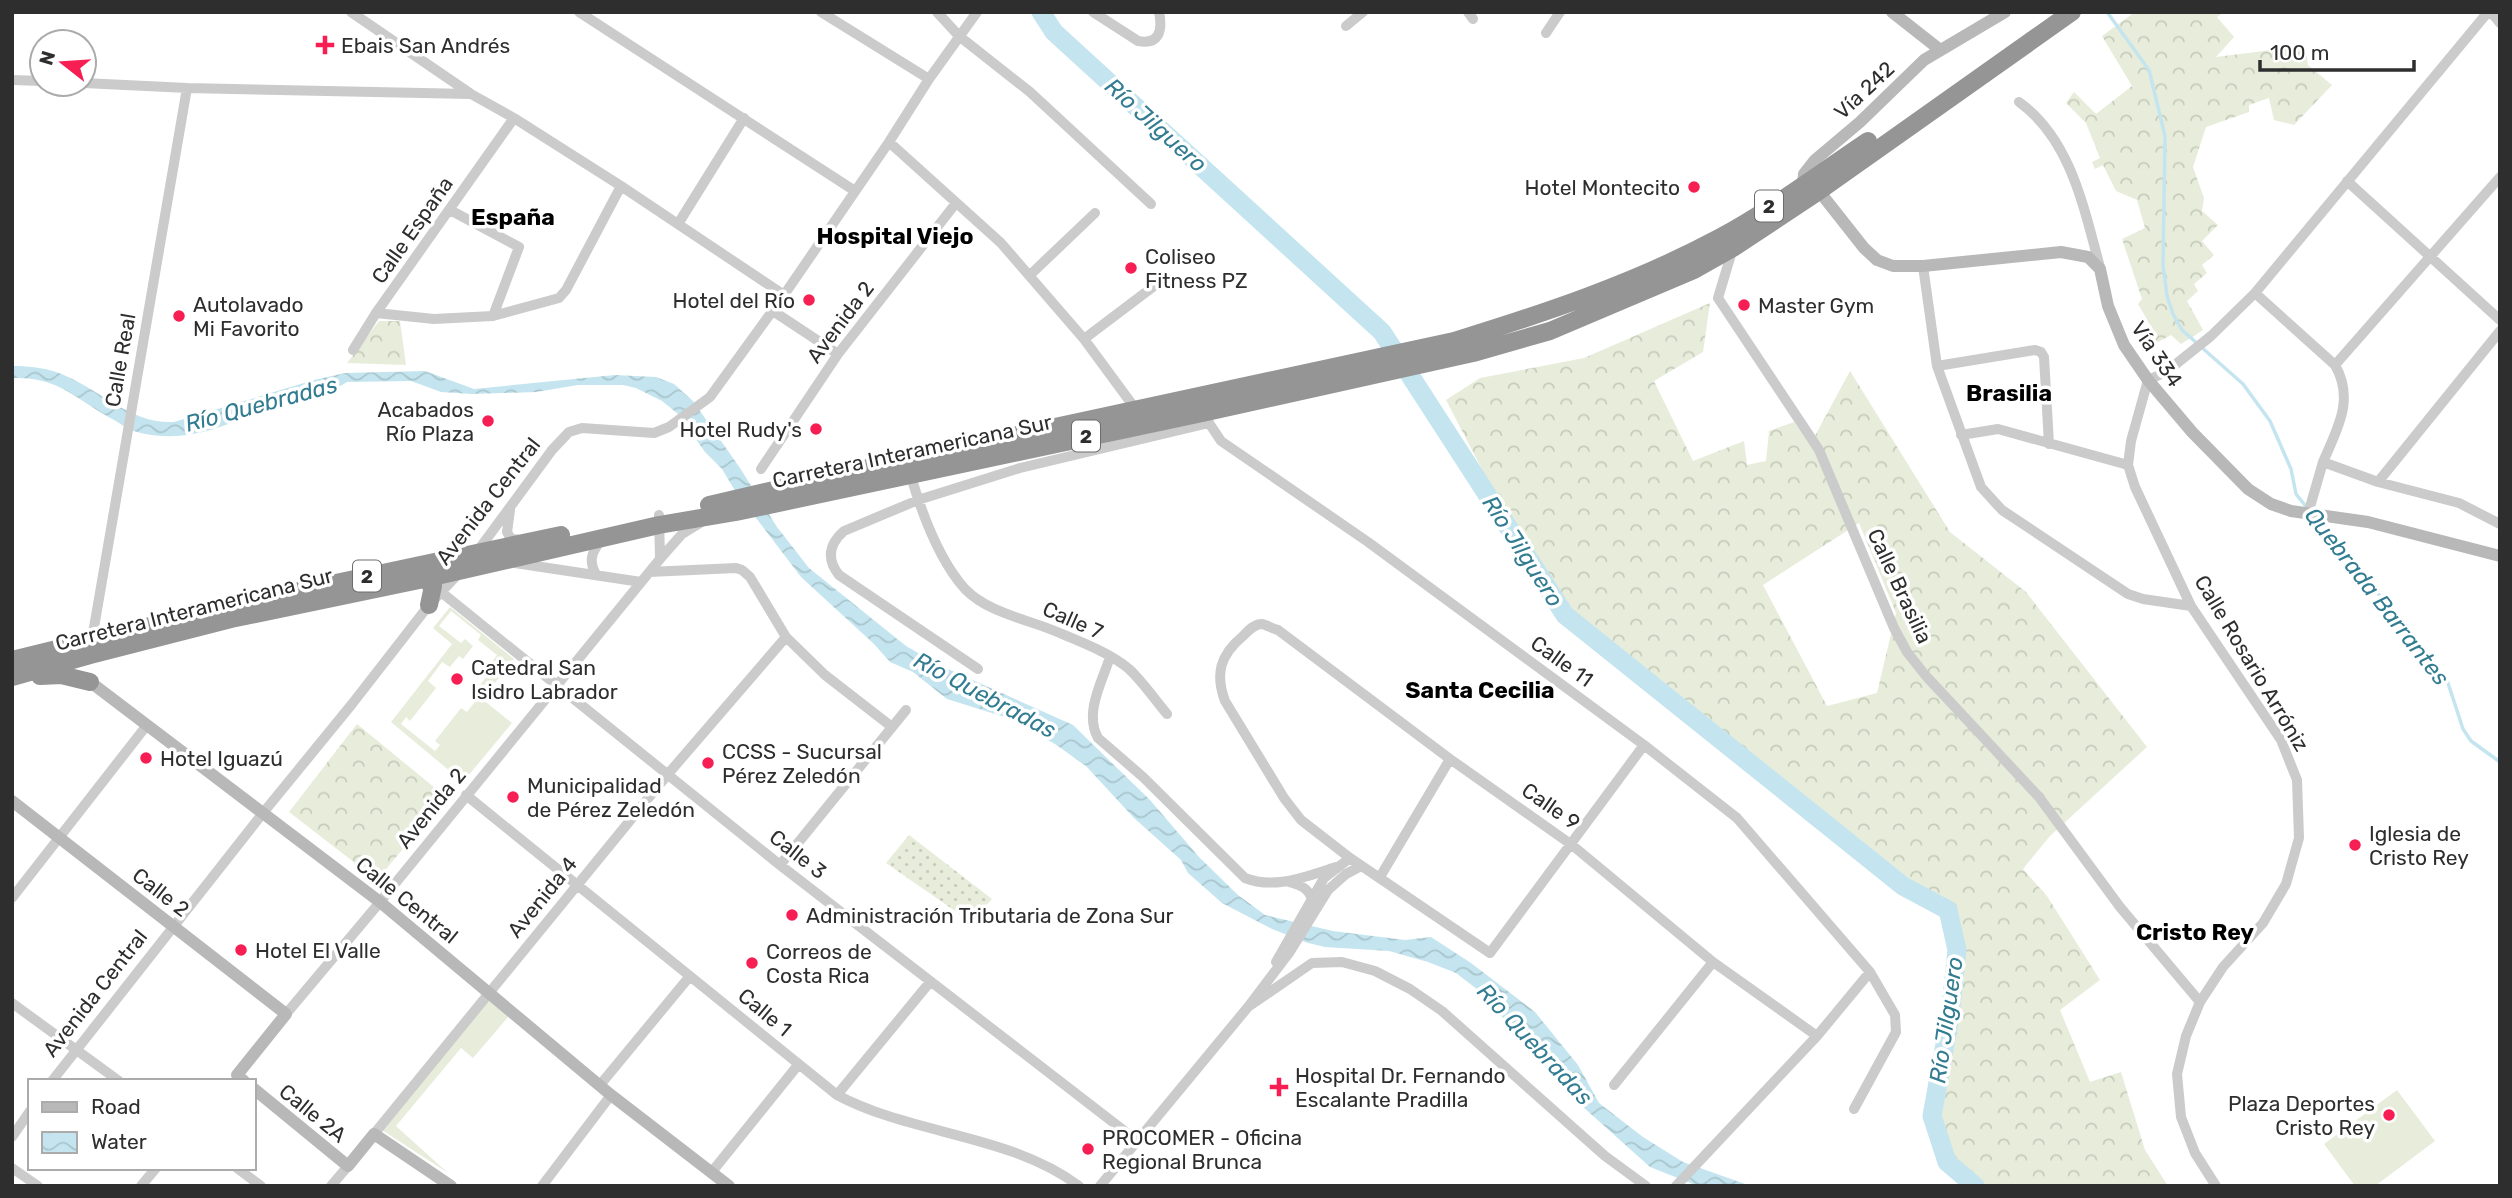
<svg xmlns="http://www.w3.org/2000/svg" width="2512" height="1198" font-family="Rubik,sans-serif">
	<defs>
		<pattern id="grass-dots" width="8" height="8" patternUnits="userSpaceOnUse" patternTransform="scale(1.75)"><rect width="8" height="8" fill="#e7edda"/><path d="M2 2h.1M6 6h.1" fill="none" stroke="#c6ccbb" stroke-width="1.8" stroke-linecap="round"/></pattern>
		<pattern id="forest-crowns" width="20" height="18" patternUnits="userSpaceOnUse" patternTransform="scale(1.75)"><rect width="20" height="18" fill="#e7edda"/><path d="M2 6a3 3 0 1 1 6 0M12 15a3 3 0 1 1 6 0" fill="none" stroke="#c6ccbb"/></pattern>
		<pattern id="water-waves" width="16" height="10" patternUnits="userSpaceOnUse" patternTransform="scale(1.75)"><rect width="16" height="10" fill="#c4e5ef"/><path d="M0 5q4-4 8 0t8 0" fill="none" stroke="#a9c5cd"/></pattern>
	</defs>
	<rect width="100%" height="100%" fill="#fff"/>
	<path fill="url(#grass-dots)" d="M909,835L992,899L971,922L886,863Z"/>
	<path fill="url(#forest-crowns)" fill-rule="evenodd" d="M2135,12H2224L2217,17L2234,37L2216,57L2305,46L2308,65L2332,85L2294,125L2274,120L2269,98L2249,105V112L2206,127L2193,167L2204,198L2202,211L2218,225L2202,241L2214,255L2202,265L2207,273L2194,284L2198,291L2187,301L2203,330L2181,344L2171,335L2151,346L2146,343L2155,333L2138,304L2142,299L2122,239L2145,228L2137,200L2116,191L2103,165L2095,169L2092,162L2100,158L2086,123L2066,103L2074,92L2096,114L2132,86L2102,36Z
		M1710,303L1703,352L1654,381L1693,461L1744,441L1747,465L1766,461L1769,431L1794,422L1810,445L1850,371L1950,532L2026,592L2147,747L2050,836L2023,869L2047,896L2100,980L2060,1010L2090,1082L2121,1072L2145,1150L2168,1186H1975L1947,1162L1936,1127L1957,954L1948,910L1903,886L1565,615L1530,562L1446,400L1480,378L1584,358ZM1859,523L1896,613L1877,693L1827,706L1763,585Z
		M379,321H400L406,365L347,363Z
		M357,724L446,797L377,880L289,812Z"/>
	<path fill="#e7edda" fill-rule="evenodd" d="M450,607L514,659L482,699L512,723L463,782L391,722L452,644L433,628ZM451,611L481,635L478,640L497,655L483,674L486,677L476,690L481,694L467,712L461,708L435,741L440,745L435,751L401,724L406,717L410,721L436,688L428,681L442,662L450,667L459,656L463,659L473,646L465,639L461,643L439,626Z
		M490,999L509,1016L473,1058L461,1048L396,1126L448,1173L382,1130Z
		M2397,1090L2435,1141L2375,1186H2355L2324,1144Z"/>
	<path fill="url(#water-waves)" d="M12,366C30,366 49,368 66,376C103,392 131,424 174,422L314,380L345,373L425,371L474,389L615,375L656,377L674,384L693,401L740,468L777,527L809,568L906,646L939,665L1073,725L1150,800L1199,857L1238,895L1265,915L1333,931L1405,940L1431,937L1471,963L1535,1012L1578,1065L1599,1103L1643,1137L1683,1162L1751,1186H1698L1650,1167L1563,1089L1482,993L1456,973L1428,962L1389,951L1325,947L1308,943L1272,929L1222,903L1188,873L1181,860L1134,818L1086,766L1055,744L1008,718L947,699L913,672L890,662L874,644L801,577L734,489L722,469L705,452L678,414L662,401L636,388L623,385H578L536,392L472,394L441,392L411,381L347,382C330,394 306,394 286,401C237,419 193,447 137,432C129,430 121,424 114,420C75,399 59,376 12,378Z"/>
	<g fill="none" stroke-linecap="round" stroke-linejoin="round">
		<path stroke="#c4e5ef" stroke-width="3.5" d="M2107,12L2149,70L2165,136L2163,265L2167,296L2173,314L2182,330L2243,384L2270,421L2291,469L2296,494L2308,509
			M2315,517L2385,602L2423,656L2447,680L2463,729L2471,741L2500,762"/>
		<path stroke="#c4e5ef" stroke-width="19" d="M1041,12L1054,32L1382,332L1565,615L1903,886L1948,910L1957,950L1950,1016L1932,1116L1947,1162L1975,1186"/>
		<path stroke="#cbcbcb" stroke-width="10" d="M351,12L471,94L514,118L621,186L784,295
			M579,12L855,191
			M821,12L929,79
			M937,12L959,36L1030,92L1151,204
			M1093,12L1138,41C1159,45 1163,31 1159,12
			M1468,12L1473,19
			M2491,12L2500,23
			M1346,26L1363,12
			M1546,33L1560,12
			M12,80L42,81
			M84,83L187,88L470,94
			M2019,102C2071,139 2084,209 2100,267
			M514,118L376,313L434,319L493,316L559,298L566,290L621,186
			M889,142L1001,243L1084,339L1137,411
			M2347,181L2500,320
			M450,210L519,247L493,316
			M678,224L744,118
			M1733,248L1718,298L1819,450L1894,628L1907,652L1926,676L2039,797L2120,907L2200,1002
			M1923,266L1937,366L1981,487L2002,510L2128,594L2143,599L2191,606
			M1030,275L1095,213
			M2255,293L2335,365C2355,400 2337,429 2323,462L2378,482L2459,503L2500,524
			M773,311L838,354
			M1084,339L1162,280
			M353,350L376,313
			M2335,365L2500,177
			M1937,366L2035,350L2041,352L2044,357L2049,444
			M1207,412L1209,423L1221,441L1368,542L1644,745L1737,818L1870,972L1895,1015L1896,1032L1854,1109
			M1961,435L1998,429L2128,465
			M761,469L838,354L956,203
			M910,473C921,511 938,559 965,589C989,614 1032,620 1062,634C1084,643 1111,654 1129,669C1143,682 1155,700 1167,714
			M2378,482L2500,331
			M510,510L507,532L511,539L522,540
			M2308,514L2323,462
			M659,515L660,559
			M477,552L552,450L569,432L582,428L654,433L669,427L710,397L784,295L889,142L929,79L977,12
			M515,563L641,582
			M649,572L736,568L742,570L750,577L786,637L825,675L892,727
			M596,574C588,561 592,552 601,540
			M441,592L780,865L1136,1140
			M92,639L187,88
			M1110,657C1102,682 1084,713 1098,738L1143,777L1245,878C1275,890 1307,876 1336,867
			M978,669L839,575C826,559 829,544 844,531L918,500L1020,468L1209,423
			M1644,745L1490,953L1350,858L1301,820L1284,798L1225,701C1215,674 1220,655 1243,636C1248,631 1254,624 1262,624C1267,625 1273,629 1278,630L1450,759L1572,845L1713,962L1817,1036
			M466,795L837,1095C912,1135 1010,1134 1079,1186
			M780,865L906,710
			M1380,877L1450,759
			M1289,882C1300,885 1309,888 1312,900
			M12,898L147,725
			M1276,962L1324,878L1350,858
			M12,1003L119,1081
			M1248,1007L1312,963L1342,962L1375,971L1410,989L1442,1011L1605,1156L1646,1186
			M286,1014L380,902L660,559L682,534L700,523
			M52,1081L263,813L352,704L429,605L458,574
			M600,1085L690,976
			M1614,1085L1713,962
			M837,1095L930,982
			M374,1134L668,774L786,637
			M12,1137L30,1111
			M12,1168L38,1186
			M237,1168L261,1186
			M711,1173L798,1065
			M141,1186L156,1168
			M331,1186L348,1166
			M542,1186L611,1095
			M1100,1186L1248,1007L1289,953L1328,890L1346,874L1361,866
			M1676,1186L1817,1036L1870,972
			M2216,1186L2195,1153L2181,1117L2177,1074L2186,1036L2200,1002L2223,967L2263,923L2286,884L2299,838L2297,780L2281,740L2191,606L2135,487L2128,465L2131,441L2148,380L2166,372L2211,336L2255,293L2488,12"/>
		<path stroke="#b8b8b8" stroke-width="12" d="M1892,12L1939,49
			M1803,184L1804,174L1815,160L1860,122L1924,60L2005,12
			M1819,191L1864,248L1877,260L1893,266H1923L2061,252L2088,257L2100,269L2108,306L2124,345L2148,380L2192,432L2248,489L2271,504L2291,511L2368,522L2500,556
			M85,678L380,902L611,1095L729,1186
			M12,801L286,1014L237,1075L244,1081
			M254,1089L348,1166L374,1134L451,1186"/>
		<path stroke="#959595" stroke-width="18" d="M709,505L907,459L1454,341C1545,313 1635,283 1719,238C1771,210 1819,174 1868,141
			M424,579L433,586L429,605
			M12,660L252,601L561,535
			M40,676L61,675L90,682
			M12,677L90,655L231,619L424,579L659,525L736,512L1207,412L1473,353L1550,331L1694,270L1733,248L1819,191L2072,12"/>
	</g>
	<g fill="#f61e53" stroke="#fff" stroke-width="2.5">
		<path d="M321.5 34.5h7v7h7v7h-7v7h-7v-7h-7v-7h7z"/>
		<circle cx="1694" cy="187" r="7"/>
		<circle cx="1131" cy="268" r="7"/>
		<circle cx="809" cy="300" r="7"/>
		<circle cx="1744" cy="305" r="7"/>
		<circle cx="179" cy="316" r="7"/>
		<circle cx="488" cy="421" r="7"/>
		<circle cx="816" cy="429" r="7"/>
		<circle cx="457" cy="679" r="7"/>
		<circle cx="146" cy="758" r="7"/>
		<circle cx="708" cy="763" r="7"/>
		<circle cx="513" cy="797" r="7"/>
		<circle cx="2355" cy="845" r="7"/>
		<circle cx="792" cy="915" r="7"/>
		<circle cx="241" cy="950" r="7"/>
		<circle cx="752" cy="963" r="7"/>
		<path d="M1275.5 1076.5h7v7h7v7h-7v7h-7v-7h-7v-7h7z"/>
		<circle cx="2389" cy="1115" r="7"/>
		<circle cx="1088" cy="1149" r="7"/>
	</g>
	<g text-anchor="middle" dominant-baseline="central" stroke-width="7" stroke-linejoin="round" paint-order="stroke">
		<g fill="#fff" stroke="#6d6d6d" stroke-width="2">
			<rect x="1755" y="190.5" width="28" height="31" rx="5"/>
			<rect x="1072" y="420.5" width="28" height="31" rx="5"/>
			<rect x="353" y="560.5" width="28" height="31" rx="5"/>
		</g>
		<g font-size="19" font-weight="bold" fill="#2e2e2e">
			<text x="1769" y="206">2</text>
			<text x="1086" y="436">2</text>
			<text x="367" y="576">2</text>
		</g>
		<g font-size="21" fill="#2e2e2e" stroke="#fff" text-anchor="start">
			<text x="341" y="45">Ebais San Andrés</text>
			<text x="1680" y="187" text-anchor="end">Hotel Montecito</text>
			<text x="1145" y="256">Coliseo<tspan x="1145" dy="24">Fitness PZ</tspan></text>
			<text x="795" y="300" text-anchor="end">Hotel del Río</text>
			<text x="193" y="304">Autolavado<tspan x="193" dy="24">Mi Favorito</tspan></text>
			<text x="1758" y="305">Master Gym</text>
			<text x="474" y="409" text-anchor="end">Acabados<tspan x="474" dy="24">Río Plaza</tspan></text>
			<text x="802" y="429" text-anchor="end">Hotel Rudy's</text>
			<text x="471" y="667">Catedral San<tspan x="471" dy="24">Isidro Labrador</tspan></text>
			<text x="722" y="751">CCSS - Sucursal<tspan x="722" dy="24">Pérez Zeledón</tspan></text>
			<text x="160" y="758">Hotel Iguazú</text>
			<text x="527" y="785">Municipalidad<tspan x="527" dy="24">de Pérez Zeledón</tspan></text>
			<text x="2369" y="833">Iglesia de<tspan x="2369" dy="24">Cristo Rey</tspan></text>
			<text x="806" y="915">Administración Tributaria de Zona Sur</text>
			<text x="255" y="950">Hotel El Valle</text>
			<text x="766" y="951">Correos de<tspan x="766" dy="24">Costa Rica</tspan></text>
			<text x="1295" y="1075">Hospital Dr. Fernando<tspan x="1295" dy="24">Escalante Pradilla</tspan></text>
			<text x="2375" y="1103" text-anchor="end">Plaza Deportes<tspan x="2375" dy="24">Cristo Rey</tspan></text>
			<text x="1102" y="1137">PROCOMER - Oficina<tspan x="1102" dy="24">Regional Brunca</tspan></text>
		</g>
		<g font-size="21" fill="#2e2e2e" stroke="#fff">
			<text transform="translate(1864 90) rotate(-43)">Vía 242</text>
			<text transform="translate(412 230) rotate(-55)">Calle España</text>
			<text transform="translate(840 322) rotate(-53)">Avenida 2</text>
			<text transform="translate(2157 354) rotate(56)">Vía 334</text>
			<text transform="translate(120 360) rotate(-80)">Calle Real</text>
			<text transform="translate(912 451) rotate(-12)">Carretera Interamericana Sur</text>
			<text transform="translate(488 501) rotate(-52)">Avenida Central</text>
			<text transform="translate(1900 586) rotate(65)">Calle Brasilia</text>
			<text transform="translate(194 609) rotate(-14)">Carretera Interamericana Sur</text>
			<text transform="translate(1073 620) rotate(24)">Calle 7</text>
			<text transform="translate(1562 661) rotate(36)">Calle 11</text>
			<text transform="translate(2252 663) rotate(59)">Calle Rosario Arróniz</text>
			<text transform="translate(1551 806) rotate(35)">Calle 9</text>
			<text transform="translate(431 808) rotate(-51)">Avenida 2</text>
			<text transform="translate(798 854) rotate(38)">Calle 3</text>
			<text transform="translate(161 892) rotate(38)">Calle 2</text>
			<text transform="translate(542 897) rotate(-51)">Avenida 4</text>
			<text transform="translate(407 900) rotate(39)">Calle Central</text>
			<text transform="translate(95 993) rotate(-52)">Avenida Central</text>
			<text transform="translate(765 1012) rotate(40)">Calle 1</text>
			<text transform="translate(313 1113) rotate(39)">Calle 2A</text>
		</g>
		<g font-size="23" font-style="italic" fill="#327c91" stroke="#fff">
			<text transform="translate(1156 125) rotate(42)">Río Jilguero</text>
			<text transform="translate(261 404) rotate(-15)">Río Quebradas</text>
			<text transform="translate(1523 551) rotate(57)">Río Jilguero</text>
			<text transform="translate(2377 596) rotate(52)">Quebrada Barrantes</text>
			<text transform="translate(985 695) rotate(28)">Río Quebradas</text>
			<text transform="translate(1946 1020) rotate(-82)">Río Jilguero</text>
			<text transform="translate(1535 1044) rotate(47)">Río Quebradas</text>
		</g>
		<g font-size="23" font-weight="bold" fill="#000" stroke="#fff">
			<text x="513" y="217">España</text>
			<text x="895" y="236">Hospital Viejo</text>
			<text x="2009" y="393">Brasilia</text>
			<text x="1480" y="690">Santa Cecilia</text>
			<text x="2195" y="932">Cristo Rey</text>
		</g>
	</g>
	<rect width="2512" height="1198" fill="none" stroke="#2e2e2e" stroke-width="28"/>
	<rect x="28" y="1079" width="228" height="91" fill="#ffffff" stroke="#ababab" stroke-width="2"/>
	<rect x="42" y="1102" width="35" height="10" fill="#b8b8b8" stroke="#ababab" stroke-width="2"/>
	<text x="91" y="1114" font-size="21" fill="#2e2e2e">Road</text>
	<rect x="42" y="1132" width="35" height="21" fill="url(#water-waves)" stroke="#ababab" stroke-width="2"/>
	<text x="91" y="1149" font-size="21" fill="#2e2e2e">Water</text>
	<g transform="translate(63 63) rotate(287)"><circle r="33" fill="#ffffff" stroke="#ababab" stroke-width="2"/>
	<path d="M0-5L12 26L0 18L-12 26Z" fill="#f61e53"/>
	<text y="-10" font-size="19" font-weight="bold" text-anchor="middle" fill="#2e2e2e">N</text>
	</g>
	<path d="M2260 60v10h154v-10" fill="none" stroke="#2e2e2e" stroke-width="3.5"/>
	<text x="2270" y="60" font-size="21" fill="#2e2e2e" stroke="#ffffff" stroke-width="5" paint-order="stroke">100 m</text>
</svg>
